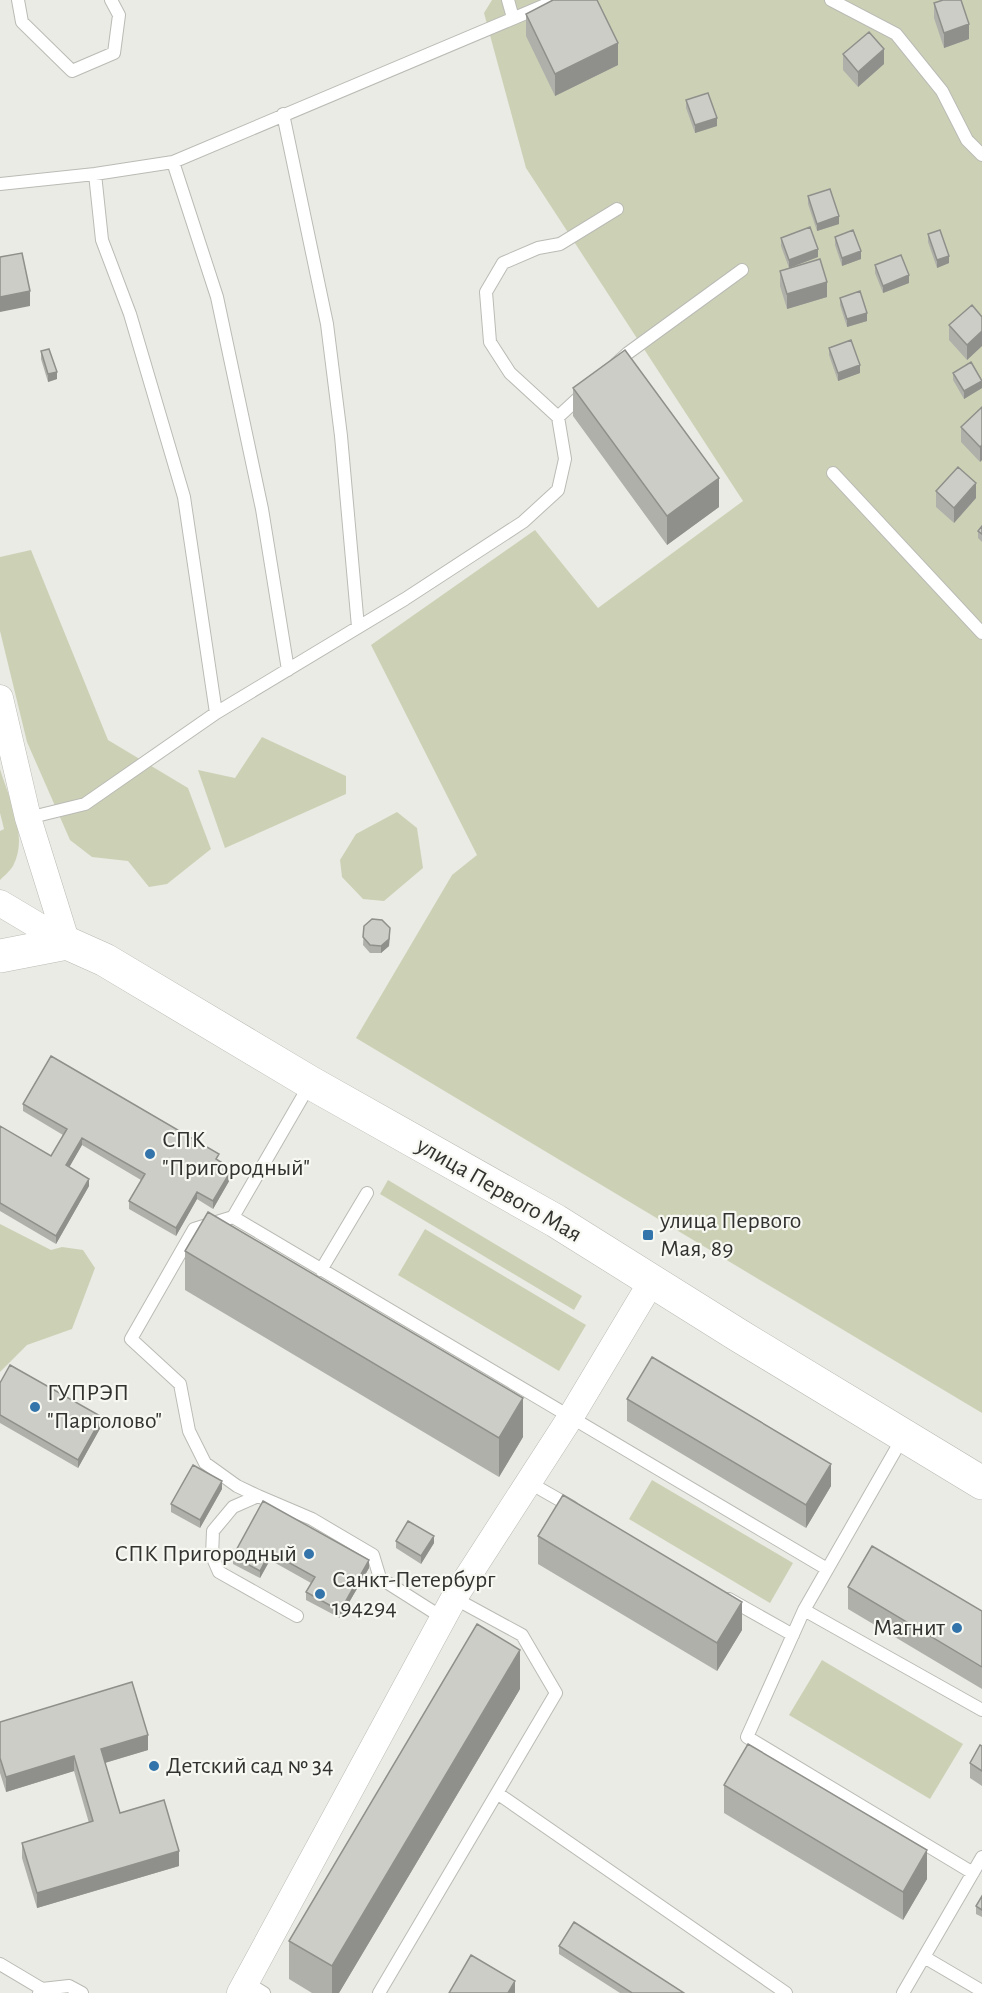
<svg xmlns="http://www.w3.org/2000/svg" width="982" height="1993" font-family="'Alegreya Sans',sans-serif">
	<rect width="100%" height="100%" fill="#eaebe4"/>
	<path fill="#ccd1b6" d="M492,0H982V1413L356,1038L452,875L477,855L371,645L535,530L598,608L743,501L526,168L484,13Z
		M31,550L108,740L188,788L211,849L167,884L149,887L128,861L92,857L70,840L27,742L0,631V557Z
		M262,737L346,776V794L225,848L198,770L235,778Z
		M0,769C9,799 29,836 13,866C10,871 4,876 0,880V831L4,829L0,813Z
		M397,812L417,828L423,868L384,901L363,899L342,877L340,860L356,834Z
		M388,1180L582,1296L574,1310L380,1194Z
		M0,1224L51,1250L62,1247L83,1250L95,1268L72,1329L27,1345L0,1372Z
		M425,1229L586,1325L559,1371L398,1275Z
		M652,1480L793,1563L770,1603L629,1519Z
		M822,1660L963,1744L930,1799L789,1715Z"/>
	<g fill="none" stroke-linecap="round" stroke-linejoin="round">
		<g stroke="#babbb5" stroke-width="14">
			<path id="lane" d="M18,0L22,22L72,71L114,53L119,15L111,0
				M508,0L513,18
				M831,0L896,34L942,91L967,140L982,155
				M283,114L327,324L341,436L358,627
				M173,162L217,297L262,509L288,670
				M95,174L102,240L130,314L184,497L216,713
				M0,184L95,174L173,162L557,0
				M616,364L628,353L742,270
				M558,417L510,373L490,342L486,292L503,263L538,248L560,244L617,209
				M833,473L982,633
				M28,818L85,804L216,713L405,599L523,522L558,490L565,459L558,417L585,392
				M310,1084L233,1217L827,1569
				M233,1217L194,1229L131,1339L180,1384L189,1431L205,1463L237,1486L258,1496
				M321,1270L367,1193
				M903,1437L804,1610L747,1737L973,1873
				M528,1482L572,1507
				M729,1599L793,1635
				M804,1610L982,1710
				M297,1616L219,1572L212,1556L213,1531L233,1507L258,1496L312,1519L373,1555L380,1578L443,1618
				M497,1793L786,1993
				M924,1957L982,1991
				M0,1964L42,1989L39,1993
				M246,1982L264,1993
				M42,1989L69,1986L82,1993
				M379,1993L556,1693L522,1635L454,1598
				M903,1993L982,1857"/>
		</g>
		<g stroke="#babbb5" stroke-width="27">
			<path id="street" d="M0,698L28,818L67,943
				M0,903L67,943
				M240,1993L454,1598L570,1418L652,1281"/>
		</g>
		<g stroke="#babbb5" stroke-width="34">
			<path id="secondary" d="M0,956L67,943L105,960L311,1083L556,1221L738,1335L982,1483"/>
		</g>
		<use href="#lane" stroke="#fff" stroke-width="12"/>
		<use href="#street" stroke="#fff" stroke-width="26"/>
		<use href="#secondary" stroke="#fff" stroke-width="33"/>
	</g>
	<path fill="#afb0aa" d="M934,3L969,39L944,48L934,18Z
		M526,14L618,65L555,96L526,36Z
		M843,54L884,64L858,87L843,70Z
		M686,100L717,126L695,133L686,108Z
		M808,196L839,224L817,231L808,204Z
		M928,234L949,263L937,268L928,242Z
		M835,237L861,259L842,266L835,245Z
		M781,238L818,257L789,268L781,246Z
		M875,265L909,283L883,293L875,273Z
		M780,271L827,297L787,309L780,286Z
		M840,298L867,321L847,327L840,305Z
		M982,317V346L967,360L949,340V325Z
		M829,348L860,373L838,381L829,355Z
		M41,351L57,379L48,382L41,359Z
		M953,373L982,388L964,399L953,380Z
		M573,388L719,507L667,545L573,416Z
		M982,407V460L980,462L961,442V427Z
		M936,491L976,498L954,523L936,507Z
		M982,526V542L978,538V531Z
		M364,926L390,936L389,946L381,953H370L363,945Z
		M23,1104L219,1161L232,1176L213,1209L197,1199L176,1236L129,1209V1201L141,1180L82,1145L69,1167L89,1186L56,1244L0,1211V1126L51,1156L63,1135L23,1111Z
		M185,1251L523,1437L499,1477L185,1290Z
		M0,1383L102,1425L78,1468L0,1423Z
		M627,1399L831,1486L806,1528L627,1421Z
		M222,1489L200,1528L171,1512V1504Z
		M263,1501L369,1568L340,1618L306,1600V1592L311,1583L270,1560L260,1578L233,1564V1556Z
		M538,1536L742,1630L717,1671L538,1564Z
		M396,1541L434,1543L421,1564L396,1548Z
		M848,1587L982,1611V1689L848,1609Z
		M520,1689L339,1993H312L289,1979V1941Z
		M0,1722L148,1750L105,1763L120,1813L179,1866L37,1908L22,1858V1843L89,1823L74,1771L6,1792L0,1773Z
		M982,1746V1786L970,1778V1763Z
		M724,1785L927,1879L903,1920L724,1813Z
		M982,1896V1917L976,1914V1906Z
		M559,1946L684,1993H620L559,1954Z"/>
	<path fill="#8f908b" d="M969,24V39L944,48V33Z
		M618,43V65L555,96V74Z
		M884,49V64L858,87V72Z
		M717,118V126L695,133V125Z
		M839,216V224L817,231V224Z
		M818,249V257L789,268V260Z
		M861,251V259L842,266V258Z
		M949,256V263L937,268V260Z
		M909,275V283L883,293V286Z
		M827,282V297L787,309V294Z
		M30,291V306L0,312V297Z
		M867,313V321L847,327V319Z
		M982,331V346L967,360V345Z
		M860,365V373L838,381V373Z
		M57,372V379L48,382V374Z
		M982,381V388L964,399V391Z
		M982,445V460L980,462V447Z
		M719,478V507L667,545V516Z
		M976,483V498L954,523V508Z
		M390,928L389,946L381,953V946Z
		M82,1138V1145L66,1173V1165Z
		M232,1169V1176L213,1209V1201Z
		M89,1179V1186L56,1244V1236Z
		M197,1192V1199L176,1236V1228Z
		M523,1398V1437L499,1477V1438Z
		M102,1417V1425L78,1468V1460Z
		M831,1464V1486L806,1528V1505Z
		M222,1481V1489L200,1528V1520Z
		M434,1536V1543L421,1564V1556Z
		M270,1552V1560L260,1578V1571Z
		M369,1560V1568L340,1618V1611Z
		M742,1602V1630L717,1671V1643Z
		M520,1650V1689L339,1993H332V1966Z
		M148,1735V1750L101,1764V1749Z
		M74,1756V1771L6,1792V1777Z
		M927,1850V1879L903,1920V1892Z
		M179,1851V1866L37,1908V1893Z
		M515,1981V1993H508Z"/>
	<path fill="#cccdc6" stroke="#8f908b" stroke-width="1.5" d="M553,0H597L618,43L555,74L526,14Z
		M943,0H961L969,24L944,33L934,3Z
		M869,32L884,49L858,72L843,54Z
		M708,93L717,118L695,125L686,100Z
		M830,189L839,216L817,224L808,196Z
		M810,227L818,249L789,260L781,238Z
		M853,230L861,251L842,258L835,237Z
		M940,230L949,256L937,260L928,234Z
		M22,253L30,291L0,297V257Z
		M901,255L909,275L883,286L875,265Z
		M820,259L827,282L787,294L780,271Z
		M860,291L867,313L847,319L840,298Z
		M972,305L982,317V331L967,345L949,325Z
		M851,340L860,365L838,373L829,348Z
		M49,349L57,372L48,374L41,351Z
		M625,350L719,478L667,516L573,388Z
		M971,362L982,381L964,391L953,373Z
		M982,407V445L980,447L961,427Z
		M958,467L976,483L954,508L936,491Z
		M982,526V534L978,531Z
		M372,919L382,920L390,928L389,939L381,946L370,945L363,937L364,926Z
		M51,1056L219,1154L216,1159L232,1169L213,1201L197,1192L176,1228L129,1201L145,1174L82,1138L66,1165L89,1179L56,1236L0,1203V1126L51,1156L67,1129L23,1104Z
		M208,1212L523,1398L499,1438L185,1251Z
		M652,1357L831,1464L806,1505L627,1399Z
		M10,1365L102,1417L78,1460L0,1415V1383Z
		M193,1465L222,1481L200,1520L171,1504Z
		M563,1495L742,1602L717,1643L538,1536Z
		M263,1501L369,1560L340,1611L306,1592L315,1577L270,1552L260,1571L233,1556Z
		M408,1521L434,1536L421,1556L396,1541Z
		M872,1546L982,1611V1667L848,1587Z
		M477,1624L520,1650L332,1966L289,1941Z
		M132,1682L148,1735L101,1749L120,1813L164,1800L179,1851L37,1893L22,1843L93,1821L74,1756L6,1777L0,1758V1722Z
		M748,1744L927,1850L903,1892L724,1785Z
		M980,1745L982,1746V1771L970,1763Z
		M982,1896V1910L976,1906Z
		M574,1922L684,1993H632L559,1946Z
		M471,1955L515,1981L508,1993H449Z"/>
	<g fill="#3374aa" stroke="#f7f8f2" stroke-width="2">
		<circle cx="150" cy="1154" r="6"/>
		<rect x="642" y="1229" width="12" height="12" rx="3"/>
		<circle cx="35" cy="1407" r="6"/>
		<circle cx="309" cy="1554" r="6"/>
		<circle cx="320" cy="1594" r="6"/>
		<circle cx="957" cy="1628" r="6"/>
		<circle cx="154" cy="1766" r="6"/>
	</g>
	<g text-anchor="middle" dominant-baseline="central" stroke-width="4.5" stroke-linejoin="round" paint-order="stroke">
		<g font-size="24" fill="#323230" stroke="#f7f8f2" text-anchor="start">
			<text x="162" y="1140">СПК<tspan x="162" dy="28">"Пригородный"</tspan></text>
			<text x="660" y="1221">улица Первого<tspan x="660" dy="28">Мая, 89</tspan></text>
			<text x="47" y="1393">ГУПРЭП<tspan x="47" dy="28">"Парголово"</tspan></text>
			<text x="297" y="1554" text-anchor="end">СПК Пригородный</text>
			<text x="332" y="1580">Санкт-Петербург<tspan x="332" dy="28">194294</tspan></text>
			<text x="945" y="1628" text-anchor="end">Магнит</text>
			<text x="166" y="1766">Детский сад № 34</text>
		</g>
		<g font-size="24" fill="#323230" stroke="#f7f8f2">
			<text transform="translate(499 1190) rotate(30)">улица Первого Мая</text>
		</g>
	</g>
</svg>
